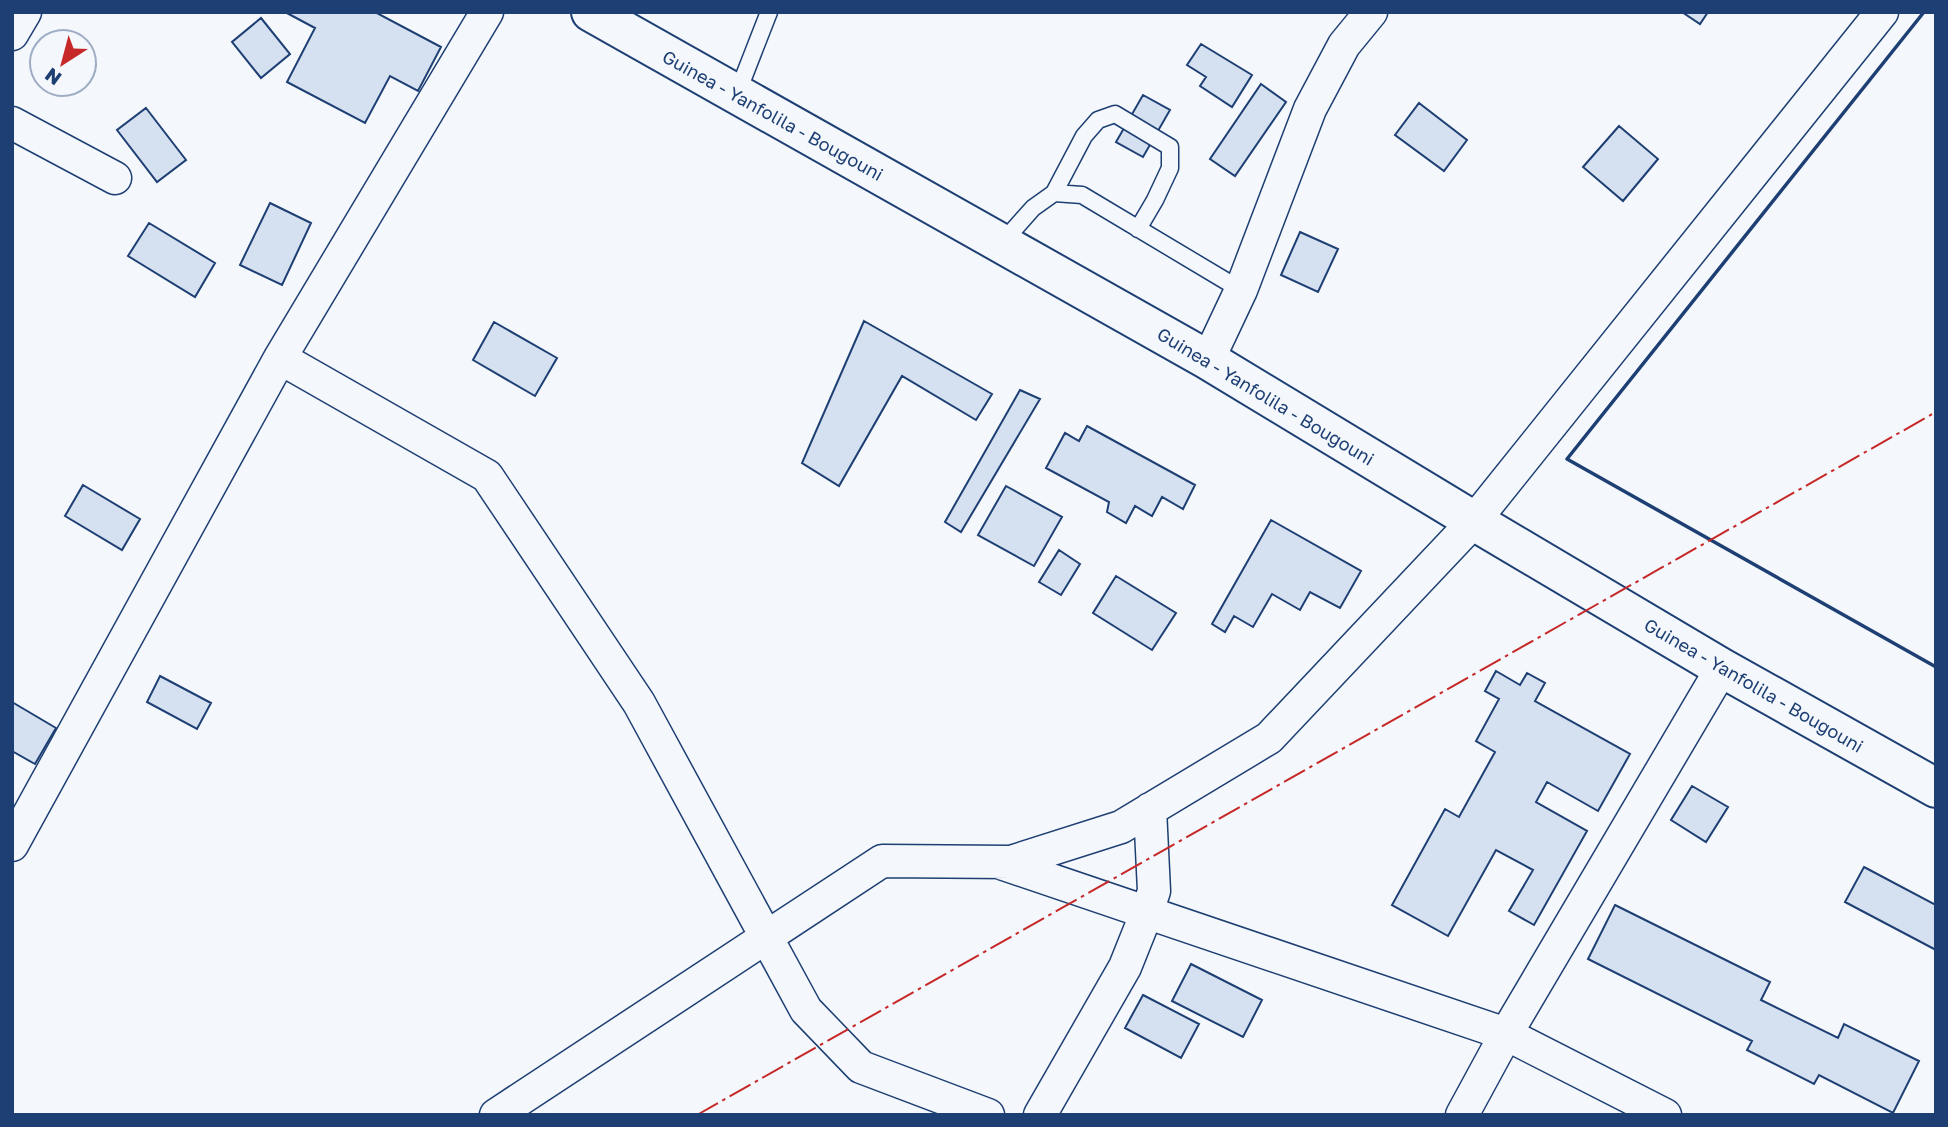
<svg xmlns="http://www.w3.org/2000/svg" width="1948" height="1127" font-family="'Golos Text',sans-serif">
	<rect width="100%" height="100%" fill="#f4f7fb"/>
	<path fill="#d5e0f0" stroke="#1d3f73" stroke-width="2" d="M285,12H375L441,47L418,91L390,76L365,123L287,82L315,28Z
		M1682,12H1708L1700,24Z
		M261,18L290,54L261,78L232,42Z
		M1201,44L1252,75L1232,107L1200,86L1206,77L1187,65Z
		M1261,84L1286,102L1235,176L1210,159Z
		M1143,95L1170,110L1143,157L1116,142Z
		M1419,103L1467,140L1444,171L1395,135Z
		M146,108L186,160L157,182L117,130Z
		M1619,126L1658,159L1623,201L1583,167Z
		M270,203L311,223L282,285L240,265Z
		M149,223L215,263L195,297L128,256Z
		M1300,232L1338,249L1318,292L1281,275Z
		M864,321L992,394L976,420L902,376L839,486L802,463Z
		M494,322L557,358L535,396L473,360Z
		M1020,390L1040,399L961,532L945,522Z
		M1087,426L1195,485L1183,509L1162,497L1152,516L1135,506L1126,523L1107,512L1109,502L1046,468L1065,433L1079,441Z
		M83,485L140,519L122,550L65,516Z
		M1006,486L1062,517L1034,566L978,535Z
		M1271,520L1361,571L1340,608L1310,592L1300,610L1272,594L1253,627L1234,616L1225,632L1212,624Z
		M1059,550L1080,564L1061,595L1039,582Z
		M1116,576L1176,613L1152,650L1093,613Z
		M1496,671L1520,685L1527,673L1545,683L1535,701L1630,754L1598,811L1547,782L1536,802L1587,831L1534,925L1509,911L1533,870L1496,850L1448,936L1392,905L1445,809L1459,817L1495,752L1476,741L1499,699L1485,691Z
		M160,676L211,703L197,729L147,702Z
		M12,702L56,728L35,764L12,751Z
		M1692,786L1728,807L1706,842L1671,820Z
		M1864,867L1936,905V950L1845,902Z
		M1615,905L1770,982L1761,1000L1838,1038L1844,1024L1919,1061L1893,1113L1819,1075L1814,1084L1747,1050L1752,1041L1588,959Z
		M1191,964L1262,1000L1243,1037L1172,1001Z
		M1143,995L1199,1024L1181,1058L1125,1028Z"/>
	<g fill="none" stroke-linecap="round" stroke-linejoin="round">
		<g stroke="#1d3f73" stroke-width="19">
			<path id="lane" d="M737,94L769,12
				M1054,193L1084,136L1098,120L1115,114L1170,147V168L1155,200L1138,229
				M1001,244L1033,208L1054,193L1082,195L1241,290"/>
		</g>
		<g stroke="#1d3f73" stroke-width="35">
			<path id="street" d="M12,34L25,12
				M12,123L115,178
				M280,358L487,476L639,703L806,1010L861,1067L988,1115
				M1208,360L1241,290L1310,109L1344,45L1371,12
				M12,845L280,358L487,12
				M998,862L1506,1034L1665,1115
				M496,1115L882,861L1011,862L1121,827L1269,738L1474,521L1882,12
				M1040,1115L1125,967L1147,912L1154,891L1150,809
				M1462,1115L1506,1034L1722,668"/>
		</g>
		<g stroke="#1d3f73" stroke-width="42">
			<path id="primary" d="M591,12L1208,360L1474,521L1722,668L1936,788"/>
		</g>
		<use href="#lane" stroke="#f4f7fb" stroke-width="16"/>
		<use href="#street" stroke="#f4f7fb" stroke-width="32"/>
		<use href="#primary" stroke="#f4f7fb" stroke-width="38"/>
		<path stroke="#1d3f73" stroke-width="3.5" d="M1924,12L1567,459L1936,667"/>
		<path stroke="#c62828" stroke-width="2" stroke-dasharray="24 5 3.5 5" stroke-linecap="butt" d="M697,1115L1936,412"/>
	</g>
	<g text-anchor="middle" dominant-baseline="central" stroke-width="5" stroke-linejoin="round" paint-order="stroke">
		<g font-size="18" fill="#1d3f73" stroke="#f4f7fb">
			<text transform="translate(773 115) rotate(29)">Guinea - Yanfolila - Bougouni</text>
			<text transform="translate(1266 396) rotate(31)">Guinea - Yanfolila - Bougouni</text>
			<text transform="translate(1754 685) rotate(30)">Guinea - Yanfolila - Bougouni</text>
		</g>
	</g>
	<rect width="1948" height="1127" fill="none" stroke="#1d3f73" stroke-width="28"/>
	<g transform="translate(63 63) rotate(216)"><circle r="33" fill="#f4f7fb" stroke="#9eadc5" stroke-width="2"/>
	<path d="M0-5L12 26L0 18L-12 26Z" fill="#c62828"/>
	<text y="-10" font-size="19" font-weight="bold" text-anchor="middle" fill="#1d3f73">N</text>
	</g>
</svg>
